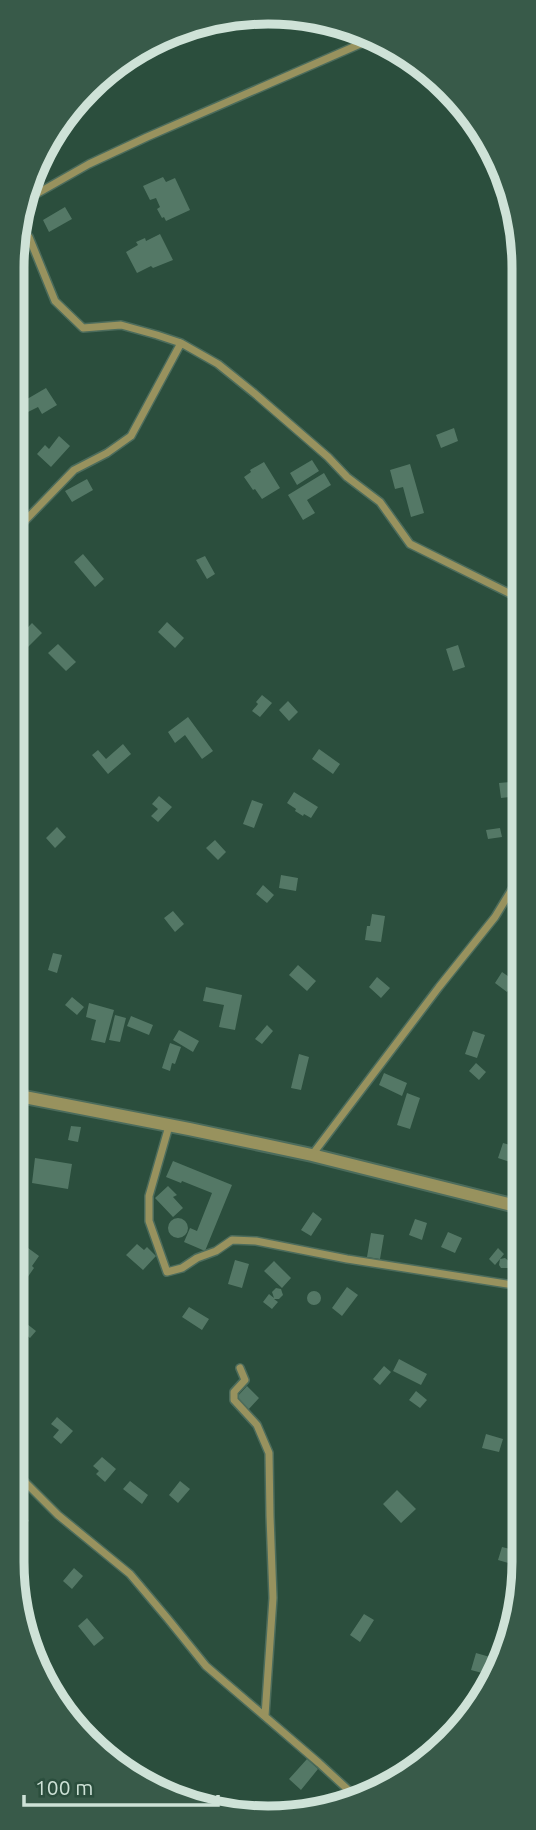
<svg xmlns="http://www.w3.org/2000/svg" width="536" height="1830" font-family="Ubuntu,sans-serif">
	<rect width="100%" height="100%" fill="#2b4e3d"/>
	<path fill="#547866" d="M163,177L166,182L175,178L190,210L166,221L164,217L162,218L157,209L160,207L156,198L150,200L143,186Z
		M65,207L72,219L49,232L43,220Z
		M160,234L173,260L153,268L151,266L137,273L126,252L138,245L136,242L145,238L146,241Z
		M521,306V329L518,321L513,323L508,311Z
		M46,388L57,405L42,414L38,407L28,412L22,402Z
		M454,428L458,441L441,448L436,435Z
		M59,436L70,446L51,467L37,454L45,445L49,449Z
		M312,460L319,471L297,485L290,473Z
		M264,462L280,488L262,499L255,489L253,490L244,477L251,472L250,470Z
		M410,464L424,513L411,517L403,487L395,489L390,470Z
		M324,473L331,485L307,500L315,513L303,520L288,495Z
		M87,479L93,490L72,502L65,491Z
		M83,554L104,579L95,587L74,562Z
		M205,556L215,574L207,579L196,560Z
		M167,622L184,638L175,648L158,632Z
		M32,623L42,633L23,652L16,645V640Z
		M58,644L76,662L66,671L48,653Z
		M458,645L465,667L453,671L446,649Z
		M262,695L272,703L260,717L252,711L258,704L256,702Z
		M288,701L298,712L289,721L279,710Z
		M188,717L213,751L202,759L185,735L175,743L168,732Z
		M123,744L131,754L108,774L92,755L98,750L106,759Z
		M319,749L340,764L333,774L312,759Z
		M521,781V796L501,798L499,783Z
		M294,792L318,807L311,818L304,814L303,816L295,811L296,809L287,803Z
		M159,796L172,807L158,822L151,816L158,809L152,804Z
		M252,800L263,804L254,828L243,824Z
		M57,827L66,837L55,848L46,838Z
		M500,828L502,837L488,839L486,830Z
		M215,840L226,852L218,860L206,848Z
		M281,875L298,878L296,891L279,888Z
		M263,885L274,895L267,903L256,894Z
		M173,911L184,924L175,932L164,918Z
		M372,914L385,916L381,942L365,940L367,926H370Z
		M53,953L62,955L57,973L48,970Z
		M298,965L316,981L307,991L289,975Z
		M502,972L515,981L507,992L495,983Z
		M377,977L390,988L381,998L369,987Z
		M206,987L242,995L235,1030L219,1027L224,1005L203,1001Z
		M520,989V1006H510L509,990Z
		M72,997L84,1007L77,1015L65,1005Z
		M89,1003L114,1010L105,1043L91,1040L96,1020L86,1017Z
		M115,1015L126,1018L120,1042L109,1040Z
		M131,1016L153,1025L149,1035L127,1026Z
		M267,1025L273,1031L262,1044L255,1039Z
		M179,1030L199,1041L193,1052L173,1040Z
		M473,1031L485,1035L477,1058L465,1054Z
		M170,1043L181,1047L175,1064L172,1063L170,1071L162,1068Z
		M299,1054L309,1057L301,1090L291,1088Z
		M476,1063L486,1072L479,1080L469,1071Z
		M384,1073L407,1083L402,1096L379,1085Z
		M407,1093L420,1098L410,1129L397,1125Z
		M71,1126L81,1127L78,1142L68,1140Z
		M503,1143L520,1148L519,1165L498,1158Z
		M35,1158L72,1164L68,1189L32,1183Z
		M173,1161L232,1185L205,1251L184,1242L190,1228L197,1231L212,1193L182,1181L181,1183L166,1177Z
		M168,1186L177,1195L173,1197L183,1208L173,1217L155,1198Z
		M313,1212L322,1219L311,1236L301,1230Z
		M168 1228a10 10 0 1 1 20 0a10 10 0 1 1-20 0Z
		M415,1219L427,1223L422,1240L409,1235Z
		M448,1232L462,1238L455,1253L441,1247Z
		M371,1233L384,1235L380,1259L367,1257Z
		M13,1237L39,1256L32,1266L34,1268L25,1281L16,1275L26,1261L13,1252Z
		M137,1244L144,1250L147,1247L156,1256L143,1270L126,1255Z
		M498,1248L504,1254L500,1259L505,1258L510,1262L508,1268H501L499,1265L500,1259L495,1265L489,1259Z
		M235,1260L249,1264L242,1288L228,1284Z
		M274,1261L291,1278L282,1288L264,1271Z
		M347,1287L358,1295L342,1316L332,1308Z
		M276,1288L281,1289L283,1295L279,1299H274L278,1302L272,1309L263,1302L269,1294L274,1298L272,1292Z
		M307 1298a7 7 0 1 1 14 0a7 7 0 1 1-14 0Z
		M189,1307L209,1319L202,1330L182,1317Z
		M22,1320L36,1331L30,1338L16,1327Z
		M399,1359L427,1374L421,1385L393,1371Z
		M384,1366L391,1372L380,1385L373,1379Z
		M247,1386L259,1398L248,1410L236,1398Z
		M416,1391L427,1400L420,1408L409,1400Z
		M57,1417L73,1431L61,1444L53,1437L59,1430L51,1424Z
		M486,1434L503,1439L499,1452L482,1448Z
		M102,1457L116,1469L105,1482L96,1474L99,1471L93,1466Z
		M130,1481L148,1495L142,1504L123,1489Z
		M180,1481L190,1489L178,1503L169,1495Z
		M397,1490L416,1509L401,1523L383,1504Z
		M22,1510L29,1521L14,1530L12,1516Z
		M502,1547L519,1551V1566L498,1560Z
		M74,1568L83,1576L72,1589L63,1581Z
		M364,1614L374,1620L360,1642L350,1635Z
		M87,1618L104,1638L94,1646L78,1626Z
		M476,1653L490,1657L489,1659L500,1663L493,1680L485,1677L486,1674L471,1670Z
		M307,1759L318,1769L301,1790L289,1779Z"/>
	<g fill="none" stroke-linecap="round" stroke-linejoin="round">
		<g stroke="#4c6c5c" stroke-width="10">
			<path id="minor" d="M24,201L89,164L147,137L374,38
				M17,229L29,237L55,301L83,328L121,325L157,335L181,343L218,364L254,393L328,457L347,477L380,502L410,544L521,599
				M16,530L74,470L107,453L131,436L181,343
				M169,1126L149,1196V1221L167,1272L182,1268L197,1258L216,1251L232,1240L256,1241L347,1259L520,1286
				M312,1155L439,987L495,917L520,876
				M240,1368L245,1380L234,1392V1400L257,1425L269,1453L270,1516L273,1598L265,1716
				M13,1470L58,1515L130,1574L168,1619L206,1666L319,1763L357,1798
				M23,1615L35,1644L31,1655"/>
		</g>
		<g stroke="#4c6c5c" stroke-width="16">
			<path id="tertiary" d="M14,1095L189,1129L312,1155L520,1207"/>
		</g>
		<use href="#minor" stroke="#98925e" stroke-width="7"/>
		<use href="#tertiary" stroke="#98925e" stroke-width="12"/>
	</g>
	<path d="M0 0H536V1830H0ZM268 24H268A244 244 0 0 1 512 268V1562A244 244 0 0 1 268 1806H268A244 244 0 0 1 24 1562V268A244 244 0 0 1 268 24Z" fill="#385a49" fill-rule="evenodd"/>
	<path fill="none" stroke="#cee2d7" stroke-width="9" d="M268 24H268A244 244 0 0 1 512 268V1562A244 244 0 0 1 268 1806H268A244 244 0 0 1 24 1562V268A244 244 0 0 1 268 24Z"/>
	<path d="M24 1795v10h194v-10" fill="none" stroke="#cee2d7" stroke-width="3.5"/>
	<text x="35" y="1795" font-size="21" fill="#cee2d7" stroke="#2b4e3d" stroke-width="5" paint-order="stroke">100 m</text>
</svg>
